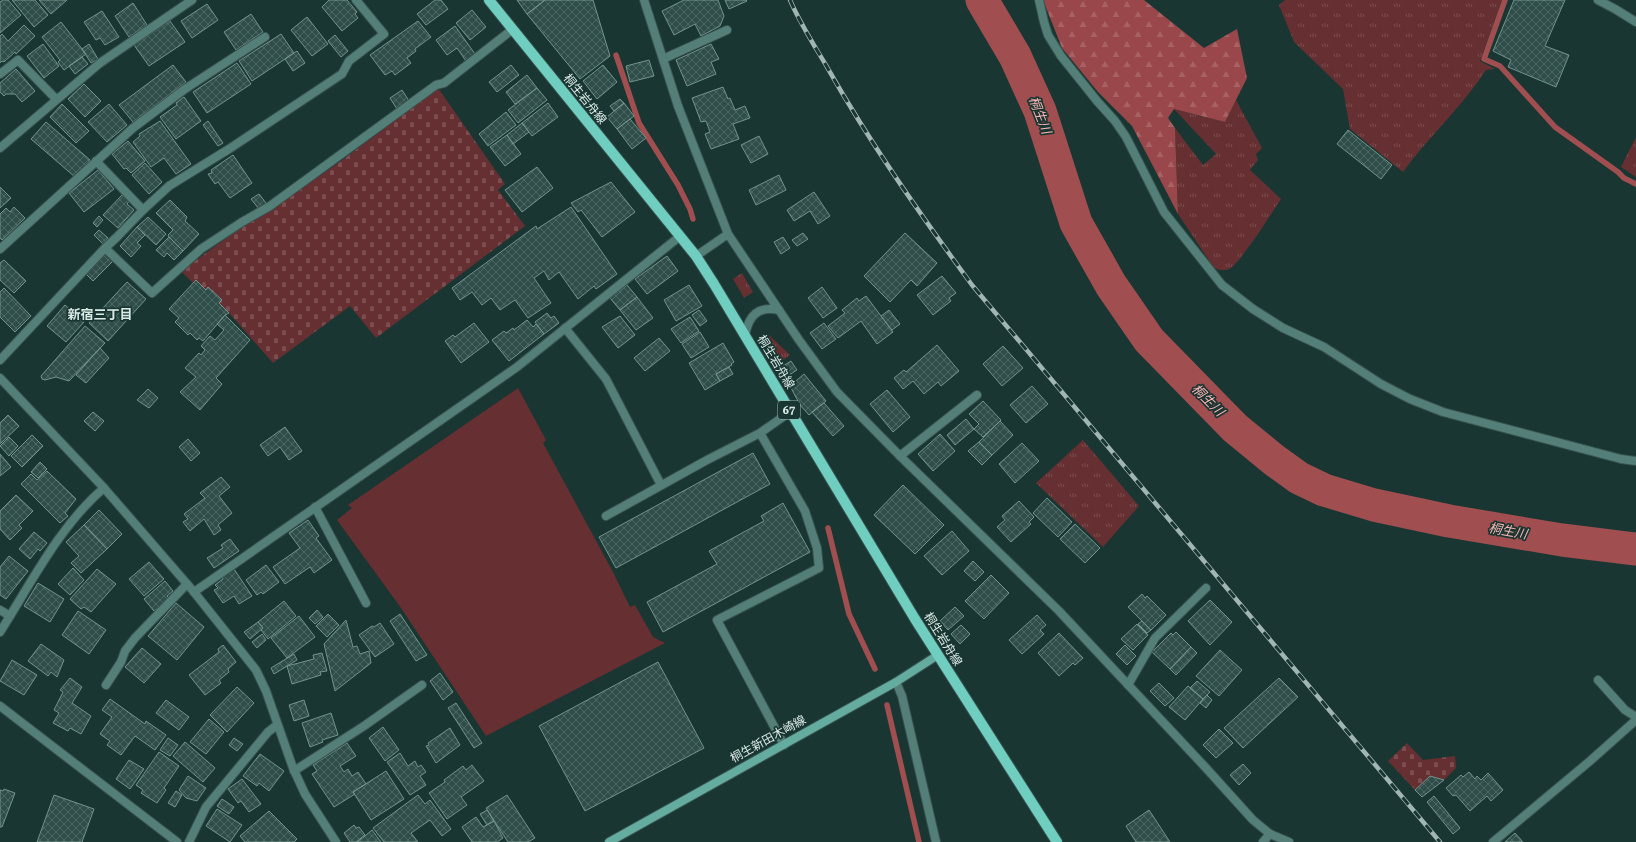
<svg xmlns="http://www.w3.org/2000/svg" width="1636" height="842" font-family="'Roboto Serif','Noto Sans JP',serif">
	<defs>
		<pattern id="grass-tufts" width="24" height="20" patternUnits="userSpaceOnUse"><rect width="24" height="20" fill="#662f31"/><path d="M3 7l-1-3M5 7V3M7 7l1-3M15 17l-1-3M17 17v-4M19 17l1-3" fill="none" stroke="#7b4d4f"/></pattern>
		<pattern id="forest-firs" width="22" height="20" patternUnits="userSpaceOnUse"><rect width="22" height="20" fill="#99474a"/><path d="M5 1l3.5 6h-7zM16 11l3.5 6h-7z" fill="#a76264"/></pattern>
		<pattern id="cemetery-stones" width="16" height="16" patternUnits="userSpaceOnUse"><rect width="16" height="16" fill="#662f31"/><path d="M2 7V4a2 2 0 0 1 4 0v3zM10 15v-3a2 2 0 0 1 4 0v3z" fill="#7b4d4f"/></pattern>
		<pattern id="building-cross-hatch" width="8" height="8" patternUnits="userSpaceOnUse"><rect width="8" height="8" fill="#304e49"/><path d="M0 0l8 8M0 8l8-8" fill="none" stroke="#4d6863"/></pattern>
	</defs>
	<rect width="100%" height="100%" fill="#193632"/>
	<path fill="url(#grass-tufts)" d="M1285,0H1502L1480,61L1495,69L1486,70C1462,107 1429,136 1403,172L1350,129L1343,89L1294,42L1279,5Z
		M1236,100L1262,148L1256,154L1258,160L1250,170L1281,199C1273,211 1240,264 1229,269C1225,271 1219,270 1214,268L1178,214L1175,128L1203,165L1216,154L1174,109L1225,122Z
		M1636,137V177L1621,167Z
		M742,273L753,292L744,298L733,279Z
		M766,335H769L790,355L778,364L763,339Z
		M1083,440L1139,506L1103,547L1036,483Z"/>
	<path fill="url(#forest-firs)" d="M1043,0H1144L1204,48L1237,29L1247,78L1225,122L1174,109L1168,118L1175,128L1178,214L1132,126L1098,92L1062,48Z"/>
	<path fill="url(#cemetery-stones)" d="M438,88L505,184L498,190L525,226L376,338L350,306L273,363L229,313L219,303L222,300L208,287L206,290L196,280L193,283L181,271L243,226L273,208L341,161Z
		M1407,743L1423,760L1455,756L1456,768L1444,780L1430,776L1415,790L1388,761Z"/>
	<path fill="#662f31" d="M518,388L546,440L543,443L613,572L630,607L635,605L653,637L665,643L486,736L401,608L337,520L352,508L348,505Z"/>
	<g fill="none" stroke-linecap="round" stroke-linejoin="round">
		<path stroke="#a04e50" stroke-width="5.5" d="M1505,0L1484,59L1500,66L1555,127L1618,172L1624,178L1636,184
			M616,55L639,123L678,185L690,209L693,219
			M828,528L849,614L875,669
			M887,705L919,842"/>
		<path stroke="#a04e50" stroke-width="33" d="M982,0L1015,56L1040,111L1076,223L1111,285L1149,340L1235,428L1274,460L1299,478L1324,490L1374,505L1449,521L1562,540L1636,549"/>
	</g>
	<path fill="url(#building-cross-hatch)" stroke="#73938d" d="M3,0H8L21,15L0,33V2Z
		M12,0H35L48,15L34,27Z
		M39,0H67L51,14Z
		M329,0H347L357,12L355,14L358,18L342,31L322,7Z
		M435,0H441L448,9L426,25L417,14Z
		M517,0H545L527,14Z
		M545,0H593L610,56L580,79L527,14Z
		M684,0H718L724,16L720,26L701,36L695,24L674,35L662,11Z
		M725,0H746L747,1L729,9Z
		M1514,0H1565L1545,46L1569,55L1556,87L1508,67L1511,60L1493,51Z
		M133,3L147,25L129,37L115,16Z
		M207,4L218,20L192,38L181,21Z
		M472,10L486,27L470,40L456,23Z
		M102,11L119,37L105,45L100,38L96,40L84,22Z
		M251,14L263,32L236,50L224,32Z
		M307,17L328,44L312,56L291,30Z
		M170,21L185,42L149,66L134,45Z
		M418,21L431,37L415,49L416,51L407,58L411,63L395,75L392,71L385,75L370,55Z
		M61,22L86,54L64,70L58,62L60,60L42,37Z
		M24,25L35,36L16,54L15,52L4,62L2,61L0,63V36L2,34L8,41Z
		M455,26L475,54L466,61L457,48L447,55L436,40Z
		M281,34L294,53L252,81L239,61Z
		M335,35L348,51L341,57L328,41Z
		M43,44L59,66L44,78L27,56Z
		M89,44L98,59L91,63L82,49Z
		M711,44L719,59L711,62L716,74L687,86L676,60Z
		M297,51L305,63L293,71L285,59Z
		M82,57L88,64L75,74L69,66Z
		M649,60L654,76L630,82L626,66Z
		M237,63L251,84L207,113L193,92Z
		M173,65L186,82L133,122L119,105Z
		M511,65L519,75L497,92L489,82Z
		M603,65L617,82L597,99L583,81Z
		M16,69L35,91L22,102L15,94H6L4,96L0,92V83Z
		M527,75L537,88L515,104L506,92Z
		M84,84L101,101L85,117L68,99Z
		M723,87L728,99L730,98L735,110L745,106L750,118L733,124L739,139L711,149L705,134L710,132L706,121L701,122L692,98Z
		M537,88L547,100L518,123L508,110Z
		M402,90L409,101L397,109L390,98Z
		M184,97L201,121L176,139L160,117L177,105L176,103Z
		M620,99L624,103L614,111L610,106Z
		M548,103L558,117L532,136L522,123Z
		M624,103L634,116L617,129L607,117Z
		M62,104L89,131L76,143L50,117Z
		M109,104L127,125L107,142L88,122Z
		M506,112L516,125L488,146L479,134Z
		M630,119L646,138L632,149L617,129Z
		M160,121L191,164L176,174L164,158L151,167L133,142L140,136L139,134Z
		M208,121L223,143L218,146L203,125Z
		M46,122L90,160L75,177L31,139Z
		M522,123L529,132L513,144L507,135Z
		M1348,130L1392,165L1381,179L1337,144Z
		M507,135L521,154L505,166L490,147Z
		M759,136L768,154L751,163L741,145Z
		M128,141L145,161L131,173L126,168L124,169L112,154Z
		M233,155L252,183L230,198L218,182L215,184L208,174L212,173L211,170Z
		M145,163L162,182L149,194L132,175Z
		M537,167L553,188L522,212L505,190Z
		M98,170L114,189L84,212L69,193Z
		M779,175L786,190L756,205L749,190Z
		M611,182L635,212L602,237L581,210L578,212L571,203Z
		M0,187L11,198L0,208Z
		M814,192L830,216L818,224L810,211L794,221L787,210Z
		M259,194L266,203L259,209L251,199Z
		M122,195L129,201L127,204L134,210L118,228L103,215Z
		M170,200L187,217L185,221L199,234L183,251L169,237L168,235L173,230L156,213Z
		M14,207L25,218L2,240L0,238V214L6,208L10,212Z
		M571,207L617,274L596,289L594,286L578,299L559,272L549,280L544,271L534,278L551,303L528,318L515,300L500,310L491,298L482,305L472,292L460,300L452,288L536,226L537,229Z
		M99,216L103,220L97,227L93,223Z
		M148,217L166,234L156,245L137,227Z
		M137,227L145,235L137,243L141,246L131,257L120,246Z
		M99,230L108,238L103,244L94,235Z
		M803,233L808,239L797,246L792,240Z
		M905,233L937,263L917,286L911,280L890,302L864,276Z
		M169,237L183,251L174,260L167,253L164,257L156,250Z
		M783,237L790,248L781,254L774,242Z
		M105,253L113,261L93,281L85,273Z
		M667,256L678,271L647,294L635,279Z
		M4,260L26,281L14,293L0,280V263Z
		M942,276L956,293L949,298L951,301L933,315L917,295Z
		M196,280L206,290L208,287L222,300L219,303L229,313L225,315L203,341L199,338L197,340L190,333L188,335L175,322L179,318L169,309Z
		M127,282L146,299L108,341L89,323Z
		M627,285L637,297L620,310L610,298Z
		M689,285L702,306L676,321L664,300Z
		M822,287L837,308L823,318L808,298Z
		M4,288L31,316L15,332L0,317V292Z
		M866,296L893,332L877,344L861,321L838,338L828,326L845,313L842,310L857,298L859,301Z
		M637,297L653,318L636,330L620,310Z
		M65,305L84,322L66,342L47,326Z
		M699,310L707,321L700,326L692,315Z
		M889,310L900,324L892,330L881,316Z
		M547,313L551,318L554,316L559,323L544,334L535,322Z
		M225,315L250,340L216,378L222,384L200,410L180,392L196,377L185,368L199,353L201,355L205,350L201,346L210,336L215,340L224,330L217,324Z
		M620,316L635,335L618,348L602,327Z
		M690,317L699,331L681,343L671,329Z
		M527,320L533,327L536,324L544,334L509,361L492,340L504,331L506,333L513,328L514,330Z
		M474,323L489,342L461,363L445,341L453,335L455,337Z
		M824,323L836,339L822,349L810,333Z
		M85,326L105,343L69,381L56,377L45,380L42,379L41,376Z
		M700,332L709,347L691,358L682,344Z
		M659,338L670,351L645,371L634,358Z
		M723,343L734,362L731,364L732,365L716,374L720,381L705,390L689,363Z
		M937,345L959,371L941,386L938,382L924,394L913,381L903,389L894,378L904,370L906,372Z
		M1003,346L1023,368L1002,386L983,364Z
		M100,348L109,358L86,383L76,375Z
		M791,361L797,370L786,377L780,368Z
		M729,367L733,374L720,381L716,374Z
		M804,374L826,401L809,415L800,405L790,386Z
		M1032,386L1048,404L1026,423L1010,405Z
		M148,389L158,398L149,408L137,400Z
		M887,390L910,417L893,432L870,404Z
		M983,401L1001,420L983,437L974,429L979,424L969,414Z
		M824,403L844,426L833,436L812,412Z
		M93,412L104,421L95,431L84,421Z
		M8,415L19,426L0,444V423Z
		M966,419L974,429L955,445L947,435Z
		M1000,421L1013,435L992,455L979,442Z
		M285,427L302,451L289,460L280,447L268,456L260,445Z
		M940,434L955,451L933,471L918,454Z
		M32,435L43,446L22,467L11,456Z
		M9,437L18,446L9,456L0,446Z
		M188,439L200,453L191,461L179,447Z
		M979,442L992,455L982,465L968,451Z
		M1022,443L1039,461L1015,483L999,464Z
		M753,453L770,484L616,568L599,537Z
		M0,454L11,467L0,476Z
		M40,462L47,469L38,478L31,472Z
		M47,471L76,499L65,513L68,516L60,523L21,484L31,474L37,480Z
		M221,477L230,487L219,496L232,513L218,525L221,530L214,535L204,519L190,531L183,522L188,519L184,514L205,498L200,493Z
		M903,485L944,525L915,554L874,515Z
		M16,495L33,511L19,525L22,528L10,540L0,529V511Z
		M1047,498L1072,522L1058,537L1033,513Z
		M1019,501L1034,517L1029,522L1031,524L1011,542L997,527L1005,520L1002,516Z
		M783,503L810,552L663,632L647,602L717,564L709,551L764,521L761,516Z
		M99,510L122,534L107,549L84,525Z
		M308,520L319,536L316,538L332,560L314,573L310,567L285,584L273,567L300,548L289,533Z
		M1075,524L1100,548L1085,563L1060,539Z
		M84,525L107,549L81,573L71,563L79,556L66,542Z
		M952,531L969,551L942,575L924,556Z
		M34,532L47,543L40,551L38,549L30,559L19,549Z
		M230,539L239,551L214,568L207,558L223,548L221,545Z
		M9,556L28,571L6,599L0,595V567Z
		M973,561L984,572L975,581L964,571Z
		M149,562L164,579L144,596L129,579Z
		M266,565L279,582L263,594L261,592L257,595L246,580Z
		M73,568L84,580L70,595L58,584Z
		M97,569L116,584L91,612L84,607L81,609L70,599Z
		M234,569L252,596L239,604L234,596L223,603L214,590L218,588L215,585L223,579L222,577Z
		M991,575L1009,593L984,619L965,601Z
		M165,581L173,591L167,596L169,598L154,611L144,599Z
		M38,583L64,599L50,622L24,606Z
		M1142,594L1145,598L1147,596L1166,615L1151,630L1128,607Z
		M1210,600L1232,622L1210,645L1188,621Z
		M284,601L296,616L268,639L261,630L263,628L258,622Z
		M176,603L204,627L177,660L148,636Z
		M955,607L964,616L948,630L940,621Z
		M317,610L323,617L315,624L309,618Z
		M78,611L106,630L89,654L62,635Z
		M328,614L339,625L327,637L316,626Z
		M400,614L427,655L416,661L390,621Z
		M1037,615L1046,625L1040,630L1044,634L1022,654L1009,640Z
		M299,616L315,637L287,658L271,638Z
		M346,620L353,647L357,646L360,654L369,651L371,663L335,691L324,644Z
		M1142,621L1151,630L1147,633L1138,624Z
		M258,622L263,628L250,639L244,632Z
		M380,623L394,644L375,657L359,635L372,626L374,627Z
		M1137,624L1148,635L1133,650L1121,639Z
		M961,625L970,634L960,644L951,634Z
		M1176,632L1191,647L1170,669L1152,652L1171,633L1173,635Z
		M1059,633L1083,658L1075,665L1073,663L1059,676L1038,653Z
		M262,634L266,640L257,648L252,642Z
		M41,644L64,660L57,677L51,672L48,676L28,661Z
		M223,645L236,662L228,669L229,672L219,680L221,683L205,695L189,675L219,652L218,649Z
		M1125,645L1136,656L1127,665L1116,654Z
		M1191,647L1197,653L1176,675L1170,669Z
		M142,648L161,664L144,683L125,667Z
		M1220,650L1242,670L1219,696L1196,676Z
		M322,653L327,671L320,672L321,675L292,684L287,666L314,659L313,655Z
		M294,654L297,660L274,674L271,668Z
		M12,660L37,675L24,695L0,681Z
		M658,662L704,748L585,811L539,726Z
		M440,673L453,692L443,700L430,681Z
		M70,678L82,687L72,703L91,716L81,734L70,728L68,731L53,723L59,713L54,710L63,692L60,690Z
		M1279,678L1298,697L1243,748L1224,728Z
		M1197,681L1210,692L1203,699L1190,688Z
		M1159,683L1174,698L1165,706L1150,691Z
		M1188,686L1203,699L1185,720L1169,707Z
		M237,687L254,703L227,732L210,715Z
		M1207,695L1212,700L1206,708L1200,703Z
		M110,699L145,724L146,721L166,735L155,750L135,736L121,755L107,745L110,741L100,734L112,717L102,710Z
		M166,700L189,717L179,730L156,713Z
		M304,700L309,716L294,721L289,705Z
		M456,703L482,743L474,748L448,708Z
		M331,713L338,735L322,740L323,742L310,747L302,723Z
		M209,719L224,732L206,754L190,742Z
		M383,727L399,750L385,761L369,738Z
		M450,728L460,745L436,763L426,746L429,745L428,743Z
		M1219,729L1233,743L1216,758L1203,745Z
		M168,738L178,745L170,756L160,750Z
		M234,738L243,744L237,751L229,745Z
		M185,742L215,768L203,782L173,756Z
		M347,743L356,756L340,766L344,772L348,769L352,776L358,772L366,784L353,792L355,794L334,807L312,774L317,771L313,765Z
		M159,752L179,766L164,788L166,790L157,803L141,793L143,790L136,785Z
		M400,753L408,766L415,761L418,767L421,765L426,772L420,776L426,785L410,795L387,762Z
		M260,754L284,771L269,791L259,783L257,786L243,776Z
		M129,760L144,769L130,789L116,779Z
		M1243,764L1251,773L1239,785L1230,775Z
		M472,765L484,781L461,797L467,805L447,819L429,793L445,782L444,780L463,766L466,770Z
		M386,771L404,799L371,820L353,792Z
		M1469,772L1475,779L1477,776L1481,780L1488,773L1503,790L1491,801L1487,796L1470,811L1456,795L1453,796L1446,788L1461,775L1463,777Z
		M188,776L206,788L197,801L186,798L179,790Z
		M1430,776L1444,780L1422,797L1415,790Z
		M242,779L261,804L249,812L241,801L238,803L228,789Z
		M4,789L15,793L2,827H0V790L3,791Z
		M176,791L182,795L175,807L168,803Z
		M54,795L94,809L82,842H37Z
		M418,795L425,804L430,800L451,829L442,836L430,820L411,833L418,842H384L373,828Z
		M507,795L535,838L528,842H508L486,808Z
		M1434,796L1460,828L1453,834L1427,802Z
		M222,799L234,807L229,814L217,806Z
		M217,809L242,825L230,842L206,826Z
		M487,810L494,821L487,825L480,814Z
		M1149,810L1170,842H1136L1126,826Z
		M269,811L297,839L294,842H245L240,836Z
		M476,817L483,827L494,821L503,838L497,842H472L462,827Z
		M354,825L356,828L359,827L365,835L356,842H350L344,833Z
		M372,830L381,842H357L365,836Z
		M1515,833L1523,842H1505Z"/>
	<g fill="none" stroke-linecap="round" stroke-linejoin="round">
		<g stroke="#38534f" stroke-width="10">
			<path id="service" d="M1039,0L1044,22L1048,35L1061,56L1097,101L1115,121L1126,137L1164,212L1222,285
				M1598,0L1615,9L1636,22
				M663,59L727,30
				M0,74L18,60L56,99
				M96,161L143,210
				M105,248L152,293L201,249L242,222L270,206L436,85L444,83L513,29
				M0,249L133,128L185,89L265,37
				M565,328L606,379L661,485
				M0,360L105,248L117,237L143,210L169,186L229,149L342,74L349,61L384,34L356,0
				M760,433L805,511L817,548L819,568L717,620L784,745
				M900,456L977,395
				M315,507L366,603
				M606,516L707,460L760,433L790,412
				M0,610L10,616
				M1598,680L1625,710L1636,717
				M896,682L902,696L936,842
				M106,685L121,662L125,651L135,638L187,584
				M1128,685L1155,638L1206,588
				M294,771L364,726L422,685
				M1493,842L1590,761L1636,720"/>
		</g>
		<g stroke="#38534f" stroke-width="10">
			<path id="minor" d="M644,0L678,106
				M0,148L100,63L192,0
				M1222,285L1253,309L1283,328L1324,347L1381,384L1410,399L1443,412L1621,459L1636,461
				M194,592L517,367L679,237
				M0,632C30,585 60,525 104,488
				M189,842L206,807L268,732L277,725
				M1263,842L1270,834"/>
		</g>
		<g stroke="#38534f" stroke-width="10">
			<path id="tertiary" d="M678,106L728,234L799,340L837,392L900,456L1059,611L1206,768L1253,820L1270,834L1289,842
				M696,256L728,234
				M745,335C749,315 758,306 779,310
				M0,378L104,488L194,592L256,670L266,691L293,768L305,794L336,842
				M0,706L177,842"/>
		</g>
		<g stroke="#38534f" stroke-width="10">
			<path id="secondary" d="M609,842L896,682L938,655"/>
		</g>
		<g stroke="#38534f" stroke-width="12">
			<path id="primary" d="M489,0L696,256L714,284L915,619L1057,842"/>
		</g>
		<use href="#service" stroke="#547f78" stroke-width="8"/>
		<use href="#minor" stroke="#547f78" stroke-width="8"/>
		<use href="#tertiary" stroke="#547f78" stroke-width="8"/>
		<use href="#secondary" stroke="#64aca0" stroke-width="8"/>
		<use href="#primary" stroke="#6fcebf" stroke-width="10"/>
		<g stroke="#a1b5b2" stroke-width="4.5">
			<path id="rail" d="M790,0C800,23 814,45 827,67C870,143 920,214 972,285L1440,842"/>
		</g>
		<use href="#rail" stroke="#193632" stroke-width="3" stroke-dasharray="9" stroke-linecap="butt"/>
	</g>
	<g text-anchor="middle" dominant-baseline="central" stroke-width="3.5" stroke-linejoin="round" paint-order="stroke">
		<rect fill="#193632" stroke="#a0b4b1" stroke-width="1" x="778" y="401" width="22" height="18" rx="3"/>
		<g font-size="11" font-weight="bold" fill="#daeae7">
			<text x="789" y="410">67</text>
		</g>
		<g font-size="12" fill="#daeae7" stroke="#193632">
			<text transform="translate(585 99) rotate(51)">桐生岩舟線</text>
			<text transform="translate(776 362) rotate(59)">桐生岩舟線</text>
			<text transform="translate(943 639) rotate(58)">桐生岩舟線</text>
			<text transform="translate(768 739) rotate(-29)">桐生新田木崎線</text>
		</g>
		<g font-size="13" font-style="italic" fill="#fdb5b4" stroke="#193632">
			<text transform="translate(1040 115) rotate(69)">桐生川</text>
			<text transform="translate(1208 400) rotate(45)">桐生川</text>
			<text transform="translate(1508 531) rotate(10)">桐生川</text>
		</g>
		<g font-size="13" font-weight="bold" fill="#daeae7" stroke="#193632">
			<text x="100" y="314">新宿三丁目</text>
		</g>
	</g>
</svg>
